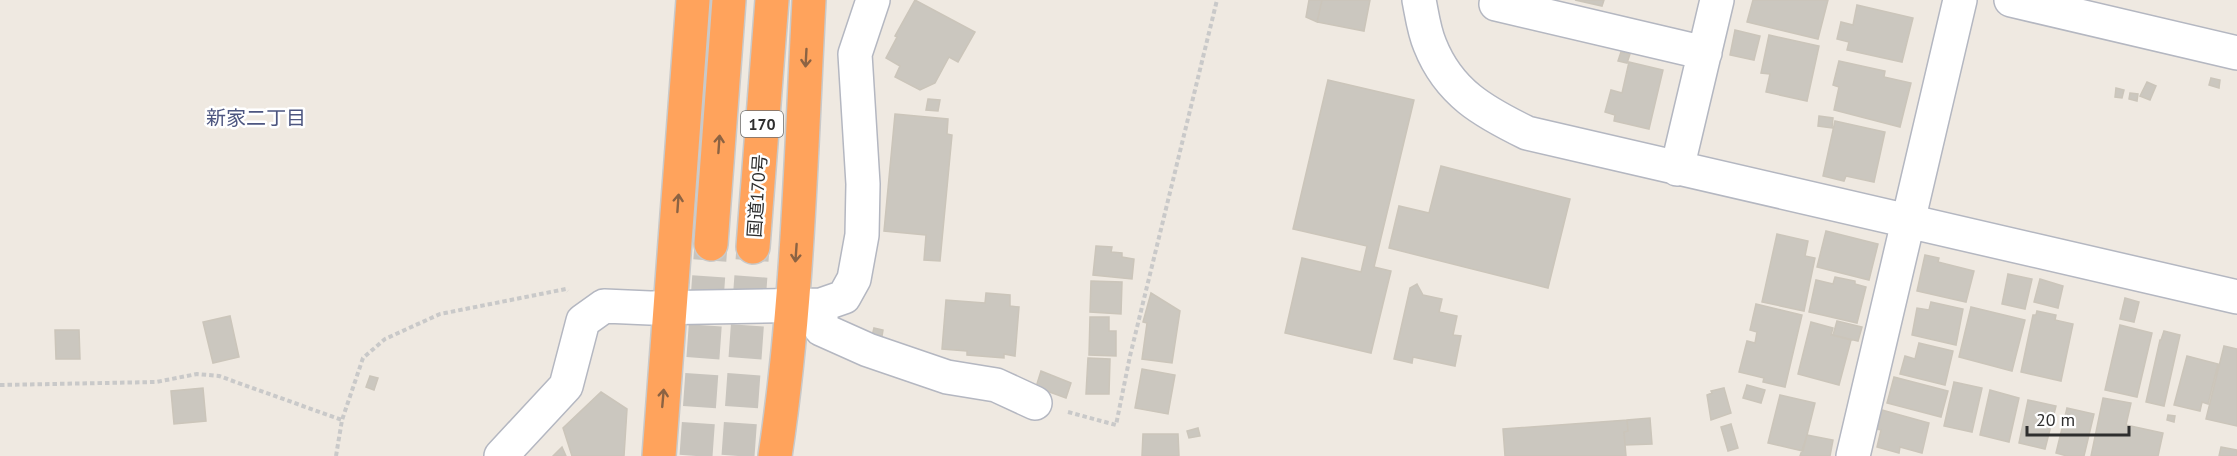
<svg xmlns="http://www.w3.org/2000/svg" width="2237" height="456" font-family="'PT Sans','Noto Sans JP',sans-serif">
	<rect width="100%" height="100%" fill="#efe9e1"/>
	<path fill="#cbc7bf" stroke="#cbc5ba" stroke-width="1.5" d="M915,0L975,32L958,62L949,57L935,83L920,90L895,77L900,66L886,58L897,37L895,36Z
		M1309,0H1322L1317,22L1306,17Z
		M1322,0H1370L1364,31L1317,22Z
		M1575,0H1604L1602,6Z
		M1753,0H1828L1818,39L1747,22Z
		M1857,5L1913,18L1902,62L1847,50L1849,42L1837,39L1841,22L1853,25Z
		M1735,30L1760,36L1754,60L1730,55Z
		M1769,35L1819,46L1807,101L1766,92L1770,74L1761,73Z
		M1621,52L1630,54L1627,63L1618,61Z
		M1839,61L1885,71L1884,77L1911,83L1900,127L1834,110L1839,87L1833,85Z
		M1629,62L1663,70L1649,129L1614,121L1615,115L1605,112L1611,90L1622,93Z
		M2211,78L2220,80L2219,88L2209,85Z
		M1328,80L1414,100L1374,267L1391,271L1371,353L1285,333L1302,258L1361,272L1367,246L1293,229Z
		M2147,82L2156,86L2150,100L2140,96Z
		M2116,88L2124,90L2122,98L2115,97Z
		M2130,93L2138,94L2137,101L2129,99Z
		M928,99L940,100L938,111L926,110Z
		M895,114L948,119L947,134L952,135L940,261L924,260L926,235L884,231Z
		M1819,116L1833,118L1832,128L1818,126Z
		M1835,121L1885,132L1874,182L1846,176L1844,181L1823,176Z
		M1441,166L1570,199L1548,288L1389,248L1399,206L1429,213Z
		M1826,231L1878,244L1869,280L1817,267Z
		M1777,234L1808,241L1805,256L1815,258L1804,311L1762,302Z
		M1096,246L1112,247L1111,252L1122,253V257L1134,259L1132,279L1093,275Z
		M1925,255L1939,258L1938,262L1974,271L1966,302L1917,291Z
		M2008,274L2032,279L2025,309L2002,304Z
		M1835,277L1855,281V284L1866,287L1857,323L1809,312L1816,280L1833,284Z
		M2040,279L2063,286L2058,308L2034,302Z
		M1091,281L1122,282L1121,314L1090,312Z
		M1417,284L1423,295L1442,299L1439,312L1457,316L1453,335L1461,336L1455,366L1413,357L1412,363L1394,359L1410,288Z
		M986,293L1010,295V306L1019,307L1015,356L1004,354V358L967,355V351L942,349L946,300L985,303Z
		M1151,293L1180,311L1172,363L1142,359L1147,323L1143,322Z
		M2125,298L2139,302L2134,322L2120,319Z
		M1931,302L1963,309L1956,345L1912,335L1917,308L1929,310Z
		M1756,304L1802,315L1785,387L1763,382L1764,378L1739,372L1747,341L1755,343L1757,332L1750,330Z
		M1971,307L2025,320L2012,371L1959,357Z
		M2037,311L2056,315L2055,320L2073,324L2061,381L2021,372L2033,315H2036Z
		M230,316L239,357L213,363L203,322Z
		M1090,317H1109V331H1116V356L1089,355Z
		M1837,321L1862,327L1858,341L1833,335Z
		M1811,322L1833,328L1831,335L1851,340L1839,385L1798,374Z
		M2120,325L2152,333L2137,397L2105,390Z
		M874,328L883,330L881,342L871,340Z
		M55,330H79L80,359H56Z
		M2164,331L2180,335L2164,406L2146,402L2160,340H2161Z
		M1919,343L1953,351L1945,385L1900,374L1905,356L1915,359Z
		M2224,346L2237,349V426L2206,419Z
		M2187,356L2218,364L2208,404L2202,402L2200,411L2174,405Z
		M1088,358L1110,359L1109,394H1086Z
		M1142,369L1175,375L1168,414L1135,408Z
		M1041,371L1071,383L1066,398L1036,387Z
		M370,376L378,378L374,390L366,387Z
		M1894,377L1948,391L1941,417L1887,403Z
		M1954,382L1982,388L1972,432L1944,426Z
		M1747,385L1765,390L1761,403L1743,398Z
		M203,388L206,421L174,424L171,391Z
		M1724,388L1731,413L1711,420L1707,395L1712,393L1711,391Z
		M1990,390L2019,398L2009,442L1980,435Z
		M601,392L627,409L624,456H572L563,428Z
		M1780,395L1815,403L1803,451L1768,443Z
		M2103,398L2131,403L2126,425L2163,433L2158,456H2091Z
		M2028,400L2056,406L2045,449L2019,443Z
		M2067,408L2094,414L2084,456H2067L2056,453Z
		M1882,410L1929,423L1922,453L1900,447L1899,453L1877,447L1881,430L1877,429Z
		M2168,415L2175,416L2174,422L2167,420Z
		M1650,418L1652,444L1625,445L1624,432L1628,431L1627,420Z
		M1627,420L1628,431L1624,432L1626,456H1505L1503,429Z
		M1731,424L1738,448L1728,451L1721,427Z
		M1198,428L1200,436L1189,438L1187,431Z
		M1143,434H1178L1179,456H1142Z
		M1807,435L1833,440L1830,456H1800Z
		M562,447L566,456H553Z
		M2221,447L2237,450V456H2219Z"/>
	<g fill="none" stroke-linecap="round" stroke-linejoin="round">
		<path stroke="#c8c4bd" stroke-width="33" stroke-dasharray="33 16" stroke-linecap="butt" d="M696,456L711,244
			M738,456L753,247"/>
		<g stroke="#b4b7c1" stroke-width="36">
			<path id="minor" d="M1419,0C1422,15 1424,31 1430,45C1449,93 1484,112 1527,133L2237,297
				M1497,0L1496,4L1705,53
				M2011,0L2237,53
				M1677,169L1717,0
				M821,305V329L868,350L947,377L996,385L1035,403
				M501,456L566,386L583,321L604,306L650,308L821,305L844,297L854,279L862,235L863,184L855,54L873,0
				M1853,456L1960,0"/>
		</g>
		<g stroke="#c9c9c9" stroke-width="36">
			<path id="highway" d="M711,244L729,0
				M753,247L772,0
				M659,456L693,0
				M775,456C798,305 801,152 809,0"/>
		</g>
		<path stroke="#c9c9c9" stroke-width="4" stroke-dasharray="4.5 3" stroke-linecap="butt" d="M0,385L156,382L197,374L219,376L342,420
			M1068,412L1116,425L1130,356L1217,0
			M336,456L342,420L363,358L385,339L440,314L566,289L568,291"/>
		<use href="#minor" stroke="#fff" stroke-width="33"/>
		<use href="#highway" stroke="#ffa35c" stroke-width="33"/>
	</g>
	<defs><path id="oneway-shaft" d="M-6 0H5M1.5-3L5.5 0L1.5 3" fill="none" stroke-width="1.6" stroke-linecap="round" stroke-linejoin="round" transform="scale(1.5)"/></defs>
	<g stroke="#8c6343">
		<use href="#oneway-shaft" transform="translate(806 58) rotate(93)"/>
		<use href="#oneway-shaft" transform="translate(719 144) rotate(-86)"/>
		<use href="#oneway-shaft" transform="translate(678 203) rotate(-86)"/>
		<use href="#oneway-shaft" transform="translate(796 253) rotate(94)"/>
		<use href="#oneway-shaft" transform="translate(663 398) rotate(-85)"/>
	</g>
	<g text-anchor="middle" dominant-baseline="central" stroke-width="5" stroke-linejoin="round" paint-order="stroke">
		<rect fill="#fff" stroke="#6d6d6d" stroke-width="1.5" x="741" y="111" width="42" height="26" rx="4.5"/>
		<g font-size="16" font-weight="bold" fill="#2e2e2e">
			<text x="762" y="124">170</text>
		</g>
		<g font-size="18" fill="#2e2e2e" stroke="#fff">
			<text transform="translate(757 196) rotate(-86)">国道170号</text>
		</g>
		<g font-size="20" fill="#4d5680" stroke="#fff">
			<text x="256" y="118">新家二丁目</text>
		</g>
	</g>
	<path d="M2027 426v9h102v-9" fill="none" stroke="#2e2e2e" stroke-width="3"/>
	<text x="2036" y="426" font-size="18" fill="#2e2e2e" stroke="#ffffff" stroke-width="4.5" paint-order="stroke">20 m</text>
</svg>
